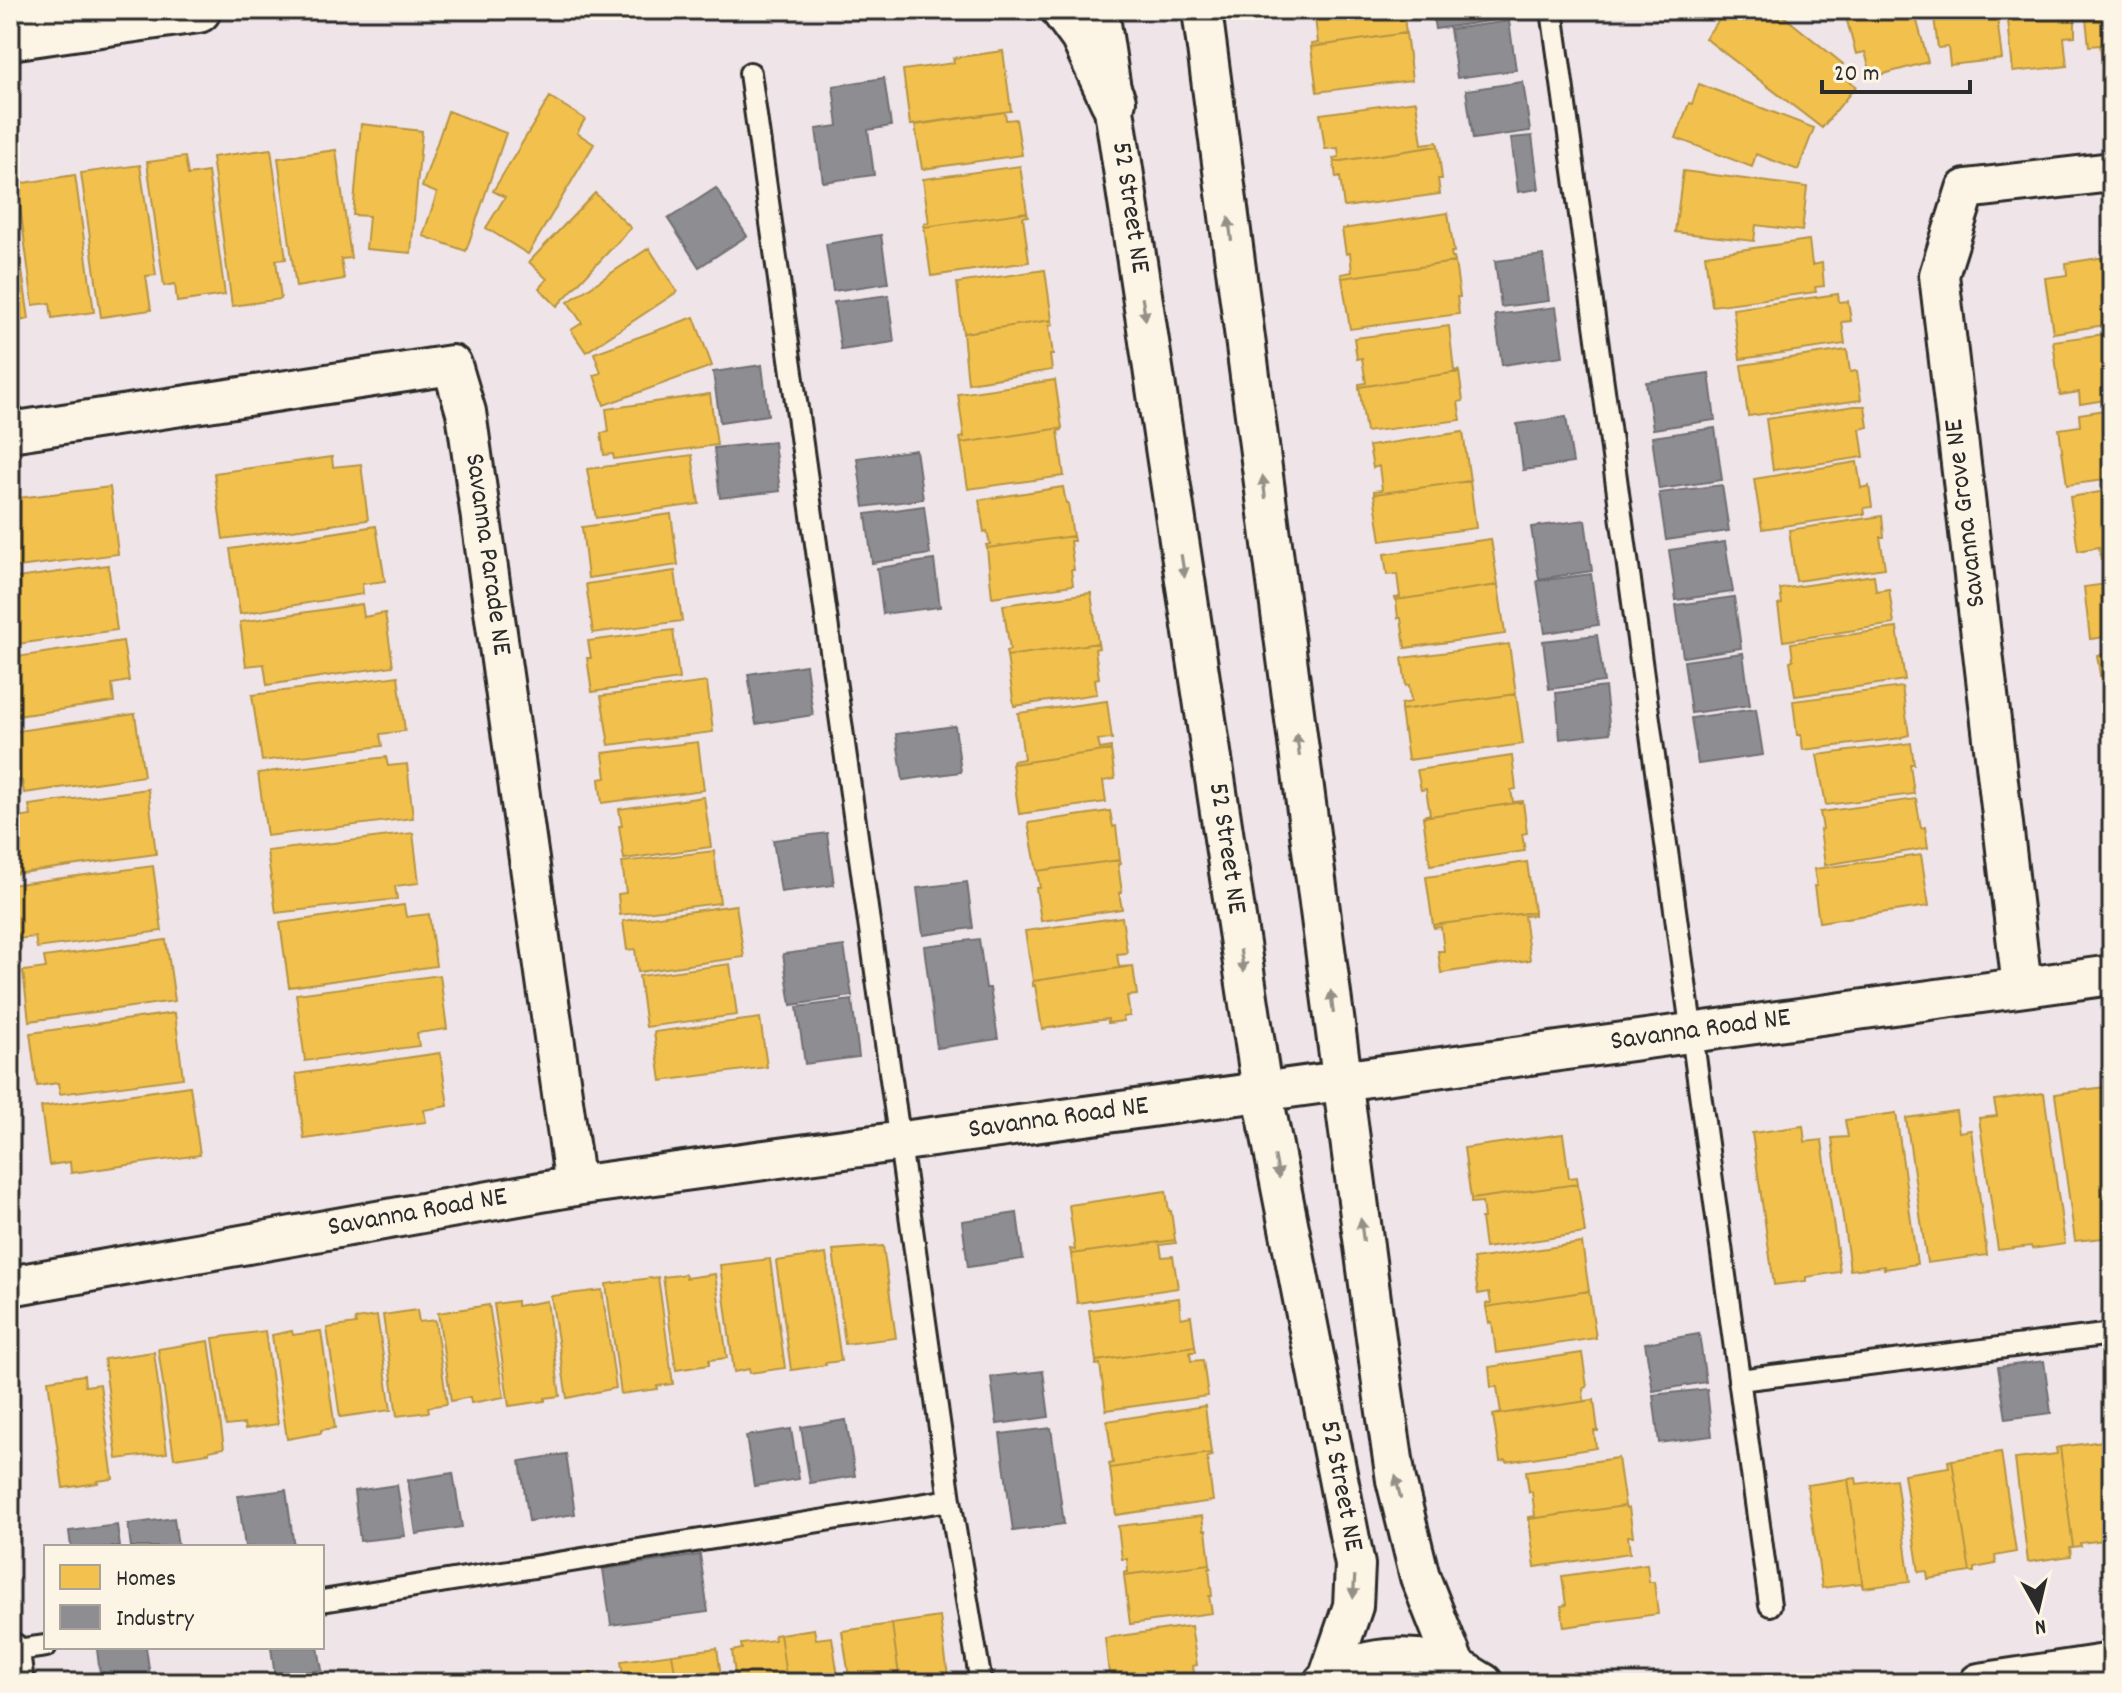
<svg xmlns="http://www.w3.org/2000/svg" width="2122" height="1693" font-family="Dekko,sans-serif">
	<rect width="100%" height="100%" fill="#efe4e8"/>
	<filter id="ink" filterUnits="userSpaceOnUse"><feTurbulence type="fractalNoise" baseFrequency=".0125" numOctaves="2"/><feDisplacementMap in="SourceGraphic" scale="16" xChannelSelector="R" yChannelSelector="G"/><feConvolveMatrix kernelMatrix="1 2 1 2 8 2 1 2 1" color-interpolation-filters="sRGB"/></filter>
	<g filter="url(#ink)">
		<path fill="#f2c14e" stroke="#b69444" stroke-width="2" d="M1309,10H1403L1406,33L1311,47V44L1318,43L1315,18H1311Z
			M1727,10H1776L1843,64L1837,72L1856,86L1822,128L1705,38Z
			M1844,10H1914L1928,62L1872,77L1865,52L1856,54Z
			M1933,10H1996L2002,59L1950,65L1948,47L1938,48Z
			M2007,10H2075V36L2064,37L2067,66L2013,72Z
			M2085,10H2112V66L2103,67L2100,45L2089,46Z
			M1406,33L1412,80L1317,92L1311,47Z
			M1003,51L1011,111L910,125L903,70L954,63L953,58Z
			M1699,84L1814,128L1798,170L1756,154L1752,167L1676,138L1689,103L1692,104Z
			M550,97L585,119L577,133L594,144L528,254L486,228L505,197L493,191Z
			M1416,101L1422,144L1437,142L1438,146L1334,162L1333,158L1339,157L1338,148L1325,149L1320,114Z
			M448,111L506,133L466,251L423,236L437,193L422,187Z
			M1005,112L1006,120L1016,119L1022,155L922,169L915,125Z
			M361,124L422,131L411,253L366,249L369,216L353,215Z
			M1438,146L1442,179H1438L1440,194L1344,207L1340,177L1336,178L1334,162Z
			M271,149L286,259L276,260L281,299L232,306L212,157Z
			M336,150L351,258L341,259L344,279L296,287L278,158Z
			M185,157L188,175L208,172L225,295L177,302L175,284L164,286L147,162Z
			M140,165L156,275L146,276L151,310L101,317L81,173Z
			M1020,166L1027,212L924,227V223H929L923,179Z
			M1683,171L1807,187L1802,231L1756,225L1754,241L1675,232Z
			M75,175L94,312L52,318L50,303L33,305L17,184Z
			M10,186L29,319L19,321L20,333L10,334Z
			M595,193L631,228L557,306L539,288L547,279L529,262Z
			M1027,212L1028,216L1023,217L1029,262L931,276L924,227Z
			M1448,213L1454,252H1451L1452,258H1454L1455,262L1342,278L1341,274L1352,272L1350,253L1346,254L1342,229Z
			M1809,240L1812,265L1822,263L1824,286L1815,287L1816,292L1712,306L1705,255Z
			M649,248L677,292L586,352L571,330L582,323L568,302Z
			M2112,256V324L2053,333L2045,278L2067,275L2066,263Z
			M1455,262L1460,297H1457L1459,314L1350,329L1342,278Z
			M1045,270L1052,320L963,333L957,283Z
			M1838,294L1839,302L1848,301L1851,321L1842,322L1845,344L1740,359L1733,309Z
			M694,317L712,366L604,405L594,375L601,373L594,353Z
			M1052,320L1053,325L1049,326L1053,355H1050L1052,370L968,383L963,333Z
			M1449,326L1454,371L1458,370L1459,372L1359,387V384L1366,383L1362,358L1357,359L1354,338Z
			M2112,333V399L2080,404L2079,392L2060,395L2053,341Z
			M1847,350L1850,372L1857,371L1861,400L1748,416L1741,365Z
			M1459,372L1463,401L1458,402L1461,420L1366,432L1359,387Z
			M1055,380L1062,428L961,443L960,438L964,437L958,394Z
			M710,394L717,445L614,459L613,454L604,455L601,433L609,432L606,409Z
			M1855,406H1865L1868,427L1860,429L1864,457L1773,470L1766,419Z
			M2112,409V479L2067,485L2059,429L2080,426L2079,414Z
			M1062,428V430L1058,431L1064,476L968,489L961,443Z
			M1463,432L1470,481L1374,494V491L1382,490L1379,466L1373,468L1369,446Z
			M692,455L699,504L596,518L587,469Z
			M332,457L333,467L361,464L368,520L223,539L214,473Z
			M1857,462L1861,488L1869,486L1872,507L1864,508L1865,514L1762,529L1754,479Z
			M1470,481L1476,528L1381,541L1374,494Z
			M110,487L118,554L10,568V499Z
			M1063,487L1066,503H1068L1073,536L987,548L986,545L990,544L987,531L984,532L979,500Z
			M2112,490V558L2101,560L2099,547L2078,551L2070,497Z
			M671,514L678,565L588,578L582,527Z
			M1882,516L1884,537H1880L1885,568L1796,581L1789,530Z
			M376,526L385,581L362,584L363,594L240,614L230,549Z
			M1073,536L1074,541H1070L1074,570H1071L1073,585L992,597L987,548Z
			M1491,539L1498,585L1396,600L1395,598L1400,597L1397,574L1387,575L1384,554Z
			M108,565L117,630L10,645V579Z
			M675,571L682,621L593,633L586,584Z
			M2112,571V636L2090,639L2084,587L2107,584L2106,572Z
			M1874,575L1876,591L1889,589L1894,624L1783,641L1778,605L1782,604L1780,589Z
			M1498,585L1505,634L1405,648L1401,618H1398L1396,600Z
			M1091,593L1098,643L1007,656L1006,651L1010,650L1003,605Z
			M362,604L364,617L385,613L393,666L267,685L264,664L246,666L240,622Z
			M1897,628L1905,680L1795,696L1790,661L1793,660L1791,643Z
			M673,630L679,679L592,692L587,658H591L588,641Z
			M123,641L129,681L112,684L114,702L10,717V658Z
			M1098,643L1099,648L1095,649L1099,678L1095,679L1097,694L1014,706L1007,656Z
			M1509,644L1516,694L1401,710V704L1411,702L1409,685L1406,686L1402,658Z
			M2112,653V706L2105,707L2097,655Z
			M398,676L405,731L380,734L382,746L262,761L252,695Z
			M707,682L713,732L609,745L601,696Z
			M1902,687L1909,735L1901,737V738L1803,750L1801,735H1797L1793,701Z
			M1516,694L1523,744L1408,760L1401,710Z
			M1107,701L1112,739L1098,740L1100,749L1111,747V750L1012,764V761L1024,759L1018,713Z
			M135,714L144,776L24,793L22,781L10,783V732Z
			M698,742L704,790L602,803L599,779L606,778L603,753Z
			M1911,743L1914,764H1910L1914,794L1826,805L1817,755Z
			M1111,750L1115,779L1103,781L1106,802L1019,814L1012,764Z
			M1512,756L1516,789L1511,790L1513,802L1523,801V802L1423,817V816L1430,814L1426,789L1421,790L1417,770Z
			M386,757L388,766L407,764L413,818L267,836L258,773Z
			M148,789L156,854L13,874L10,850V819L31,816L29,805Z
			M704,797L711,847L624,859L619,826H622L619,809Z
			M1916,799L1921,828L1925,827L1928,848L1825,865L1820,830L1823,829L1820,812Z
			M1523,802L1527,833L1522,834L1525,851L1430,865L1423,817Z
			M1110,811L1113,827L1116,826L1120,860L1037,871L1028,823Z
			M413,833L419,883L395,886L397,899L276,913L267,851Z
			M714,851L720,903L620,915L618,894L626,893L622,862Z
			M1921,855L1929,906L1819,922L1814,886H1817L1814,869Z
			M1120,860L1121,864H1118L1122,893H1119L1122,909L1041,921L1036,888H1040L1037,871Z
			M1527,862L1534,912L1433,925L1426,877Z
			M153,866L162,931L37,948L35,937L16,939L10,900V885Z
			M404,905L406,917L429,914L436,966L289,987L280,923Z
			M736,905L744,957L638,972L635,949L627,950L623,921Z
			M1534,912V915L1524,916L1530,960L1441,973L1438,951H1444L1441,927L1434,928L1433,925Z
			M1122,917L1127,953L1117,954L1119,967L1133,966L1033,981L1025,931Z
			M166,940L175,1001L29,1021L23,971L46,968L44,957Z
			M730,964L737,1015L646,1027L639,976Z
			M1133,966L1137,995L1127,996L1130,1016L1123,1017L1124,1021L1108,1023V1019L1042,1029L1035,985L1033,986V981Z
			M440,975L447,1029L417,1033L419,1046L305,1061L296,994Z
			M175,1013L183,1078L60,1094L58,1083L37,1086L30,1033Z
			M760,1018L767,1067L661,1081L654,1032Z
			M440,1053L448,1106L424,1110L426,1122L304,1139L296,1074Z
			M190,1086L200,1155L71,1173L70,1162L49,1165L41,1107Z
			M2105,1087L2107,1103L2112,1102V1237L2075,1241L2055,1094Z
			M2044,1093L2065,1244L2032,1249L2031,1246L1998,1250L1979,1118L1997,1116L1994,1100Z
			M1956,1111L1959,1132L1971,1130L1987,1255L1927,1263L1906,1118Z
			M1896,1113L1917,1264L1884,1269V1266L1850,1270L1832,1138L1848,1137L1845,1120Z
			M1803,1126L1805,1142L1822,1140L1840,1272L1806,1277V1281L1774,1285L1752,1133Z
			M1563,1134L1569,1178L1577,1177L1578,1184L1471,1199L1464,1148Z
			M1578,1184L1585,1233L1485,1248L1481,1218H1484L1482,1202L1471,1203V1199Z
			M1166,1191L1169,1211H1171L1175,1240L1071,1254L1070,1249L1075,1250L1069,1205Z
			M1175,1240L1176,1243L1160,1245L1162,1257L1173,1256L1178,1288L1077,1303L1071,1254Z
			M1582,1243L1589,1291L1486,1307V1303H1491L1489,1292L1478,1294L1473,1259Z
			M883,1246L896,1338L845,1344L833,1250Z
			M826,1254L841,1361L825,1363L826,1365L791,1370L776,1261Z
			M770,1259L785,1368L750,1373L749,1369L734,1372L720,1265Z
			M685,1274L686,1278L715,1274L727,1358L709,1360V1365L676,1370L663,1277Z
			M658,1277L673,1384L657,1386L658,1389L621,1394L606,1284Z
			M602,1290L616,1388L567,1398L551,1296Z
			M1589,1291L1596,1338L1496,1353L1492,1322L1489,1323L1486,1307Z
			M1179,1298L1181,1318L1191,1316L1195,1346L1096,1361L1089,1310Z
			M517,1301V1306L547,1301L560,1396L545,1398V1401L509,1406L494,1304Z
			M489,1305L504,1397L471,1403L470,1397L451,1401L438,1313Z
			M417,1310L419,1322L435,1320L447,1404L428,1407L429,1412L397,1416L383,1315Z
			M377,1316L391,1410L340,1417L327,1328L356,1324L355,1319Z
			M265,1331L278,1424L245,1429L244,1424L226,1426L213,1338Z
			M292,1331L293,1335L321,1331L335,1428L321,1430V1433L287,1439L272,1335Z
			M209,1341L224,1448L209,1451V1453L174,1458L158,1349Z
			M1195,1346L1196,1352H1190L1191,1361L1203,1360L1208,1396L1106,1410L1100,1364L1096,1365V1361Z
			M154,1352L167,1453L117,1459L104,1359Z
			M1582,1353L1587,1387L1583,1388L1584,1401L1594,1400L1493,1415L1501,1413L1497,1387H1491L1489,1367Z
			M84,1375L85,1386L100,1384L113,1479L97,1481L98,1483L63,1488L48,1380Z
			M1594,1400L1598,1431H1594L1596,1448L1507,1462L1506,1460L1500,1461L1493,1415Z
			M1205,1406L1211,1453L1110,1468L1109,1464L1113,1463L1107,1421Z
			M2110,1440L2112,1539L2080,1543L2081,1546L2073,1547L2060,1447Z
			M2060,1447L2073,1547H2070L2071,1556L2028,1562L2015,1459L2057,1454L2056,1448Z
			M2001,1452L2016,1552L1995,1556L1996,1564L1974,1568V1572H1970L1952,1460Z
			M1211,1453L1212,1456L1207,1457L1213,1501L1116,1515L1110,1468Z
			M1618,1458L1625,1506L1529,1519V1517L1535,1516L1532,1492H1529L1526,1471Z
			M1952,1460L1970,1572L1928,1579L1927,1571L1919,1572L1904,1474L1949,1467L1948,1461Z
			M1856,1478L1857,1484L1896,1479L1910,1582L1863,1588L1848,1479Z
			M1848,1479L1863,1588L1861,1583L1822,1588L1807,1485Z
			M1625,1506L1626,1508H1629L1633,1536H1628L1630,1553L1535,1567L1529,1519Z
			M1202,1516L1204,1530H1206L1210,1564L1124,1575V1572H1128L1127,1559H1122L1118,1526Z
			M1210,1564L1211,1568L1209,1569L1212,1596H1209L1212,1613L1130,1624L1124,1575Z
			M1647,1564L1649,1582H1654L1658,1614L1564,1627L1561,1606L1566,1605L1562,1576Z
			M940,1617L949,1683H900L892,1624Z
			M892,1624L900,1683H850L842,1631Z
			M1191,1626L1197,1665L1193,1666L1195,1681L1181,1683H1110L1105,1638Z
			M814,1629L816,1639L832,1637L839,1683H787L780,1634Z
			M780,1634L787,1683H736L732,1651L742,1649L741,1644L775,1640L774,1635Z
			M717,1648L722,1683H677L672,1654Z
			M672,1654L677,1683H624L621,1661Z
			M591,1672L593,1682L608,1680V1683H559L558,1677Z"/>
		<path fill="#8d8d92" stroke="#707073" stroke-width="2" d="M1432,10H1501L1503,19L1435,29Z
			M1509,21L1516,70L1457,78L1450,29Z
			M884,78L891,126L868,130L874,175L823,182L816,129L838,126L833,86Z
			M1523,82L1530,131L1473,139L1466,90Z
			M1532,136L1539,189L1518,192L1511,138Z
			M716,188L747,236L699,267L668,219Z
			M881,235L888,283L833,291L826,244Z
			M1543,255L1549,301L1501,307L1495,261Z
			M888,295L894,342L841,350L834,302Z
			M1556,307L1563,356L1502,365L1495,315Z
			M762,365L768,415L720,422L713,372Z
			M1709,373L1715,420L1653,429L1646,382Z
			M1566,417L1573,463L1523,470L1517,424Z
			M1715,428L1722,480L1659,489L1652,437Z
			M774,442L780,491L720,498L714,448Z
			M916,450L923,499L864,507L857,458Z
			M1722,485L1729,531L1666,540L1659,493Z
			M924,506L930,554L872,563L866,514Z
			M1585,520L1592,571L1539,579L1531,527Z
			M1725,542L1733,592L1676,600L1669,550Z
			M934,560L940,607L883,614L877,568Z
			M1591,574L1598,625L1545,633L1537,581Z
			M1734,597L1741,648L1683,657L1676,605Z
			M1597,635L1604,682L1549,689L1543,641Z
			M1743,653L1750,705L1691,713L1684,661Z
			M806,665L813,715L756,724L748,674Z
			M1605,687L1610,733L1560,739L1556,693Z
			M1756,709L1763,755L1698,764L1691,718Z
			M955,726L961,772L903,780L896,734Z
			M827,833L834,885L781,892L773,840Z
			M967,882L973,928L923,935L917,888Z
			M979,939L986,988H990L998,1039L937,1048L924,946Z
			M844,946L852,996L791,1005L783,954Z
			M852,1000L859,1057L805,1064L797,1007Z
			M1017,1213L1023,1259L968,1267L962,1221Z
			M1699,1334L1706,1382L1653,1391L1645,1343Z
			M2106,1359H2112V1404Z
			M2044,1361L2051,1413L2006,1419L1998,1367Z
			M1043,1371L1049,1417L997,1424L991,1377Z
			M1707,1389L1712,1436L1659,1443L1653,1395Z
			M846,1420L855,1476L810,1483L801,1427Z
			M1051,1428L1064,1524L1013,1531L1000,1434Z
			M791,1429L799,1479L754,1486L746,1436Z
			M566,1454L575,1514L529,1521L520,1461Z
			M453,1473L462,1527L416,1534L408,1480Z
			M397,1485L405,1536L360,1541L354,1491Z
			M286,1490L294,1547H245L238,1496Z
			M174,1518L178,1547H131L128,1524Z
			M117,1525L120,1547H71L69,1531Z
			M700,1555L708,1612L611,1625L603,1569Z
			M112,1647H146L151,1683H101L97,1649Z
			M271,1647H318L322,1670L275,1677Z"/>
		<g fill="none" stroke-linecap="round" stroke-linejoin="round">
			<g stroke="#2b2b2b" stroke-width="26">
				<path id="service" d="M1552,10L1770,1605
					M750,73L950,1500L981,1683
					M1739,1380L2112,1334
					M322,1601L950,1500
					M10,1651L46,1646"/>
			</g>
			<g stroke="#2b2b2b" stroke-width="44">
				<g id="minor">
					<path id="s1" d="M1099,10L1262,1090L1355,1565L1353,1606L1328,1679"/>
					<path d="M1202,10L1383,1391L1396,1480L1420,1577L1456,1668"/>
					<path id="s2" d="M10,432L452,365L466,412L575,1186"/>
					<path d="M2022,987L1939,275L1966,189L2112,172"/>
					<path id="s3" d="M10,1286L575,1186L2112,975"/>
					<path d="M10,1652L14,1683"/>
					<path d="M1323,1683C1358,1655 1415,1652 1455,1668C1465,1671 1474,1678 1483,1683"/>
					<path d="M1979,1683L2112,1663"/>
				</g>
			</g>
			<g stroke="#2b2b2b" stroke-width="50">
				<path id="tertiary" d="M1064,10L1083,36L1113,101
					M10,37L198,10"/>
			</g>
			<use href="#service" stroke="#fcf5e5" stroke-width="20"/>
			<use href="#minor" stroke="#fcf5e5" stroke-width="38"/>
			<use href="#tertiary" stroke="#fcf5e5" stroke-width="44"/>
		</g>
		<defs><path id="oneway-solid" d="M-6-.8H1V-3.2L6.5 0L1 3.2V.8H-6Z" transform="scale(2)"/></defs>
		<g fill="#949088">
			<use href="#oneway-solid" transform="translate(1230 229) rotate(-97)"/>
			<use href="#oneway-solid" transform="translate(1144 309) rotate(81)"/>
			<use href="#oneway-solid" transform="translate(1264 487) rotate(-97)"/>
			<use href="#oneway-solid" transform="translate(1183 566) rotate(81)"/>
			<use href="#oneway-solid" transform="translate(1298 745) rotate(-97)"/>
			<use href="#oneway-solid" transform="translate(1242 961) rotate(81)"/>
			<use href="#oneway-solid" transform="translate(1332 1002) rotate(-97)"/>
			<use href="#oneway-solid" transform="translate(1277 1167) rotate(79)"/>
			<use href="#oneway-solid" transform="translate(1362 1230) rotate(-97)"/>
			<use href="#oneway-solid" transform="translate(1398 1487) rotate(-103)"/>
			<use href="#oneway-solid" transform="translate(1354 1587) rotate(94)"/>
		</g>
	</g>
	<g text-anchor="middle" dominant-baseline="central" stroke-width="8" stroke-linejoin="round" paint-order="stroke">
		<g font-size="28" fill="#2b2b2b" stroke="#fcf5e5">
			<text stroke="none"><textPath href="#s1" startOffset="200">52 Street NE</textPath></text>
			<text transform="translate(1967 513) rotate(-97)">Savanna Grove NE</text>
			<text stroke="none"><textPath href="#s2" startOffset="640">Savanna Parade NE</textPath></text>
			<text stroke="none"><textPath href="#s1" startOffset="848">52 Street NE</textPath></text>
			<text stroke="none"><textPath href="#s3" startOffset="1710">Savanna Road NE</textPath></text>
			<text stroke="none"><textPath href="#s3" startOffset="1062">Savanna Road NE</textPath></text>
			<text stroke="none"><textPath href="#s3" startOffset="414">Savanna Road NE</textPath></text>
			<text stroke="none"><textPath href="#s1" startOffset="1496">52 Street NE</textPath></text>
		</g>
	</g>
	<rect width="2122" height="1693" fill="none" stroke="#fcf5e5" stroke-width="40"/>
	<rect x="20" y="20" width="2082" height="1653" fill="none" stroke="#2b2b2b" stroke-width="3" filter="url(#ink)"/>
	<rect x="44" y="1545" width="280" height="104" fill="#fcf5e5" stroke="#a8a49b" stroke-width="2"/>
	<rect x="60" y="1565" width="40" height="24" fill="#f2c14e" stroke="#a8a49b" stroke-width="2"/>
	<text x="116" y="1585" font-size="24" fill="#2b2b2b">Homes</text>
	<rect x="60" y="1605" width="40" height="24" fill="#8d8d92" stroke="#a8a49b" stroke-width="2"/>
	<text x="116" y="1625" font-size="24" fill="#2b2b2b">Industry</text>
	<g transform="translate(2038 1609) rotate(172)" stroke="#fcf5e5" stroke-width="6" paint-order="stroke">
	<path d="M0-6L14 30L0 20L-14 30Z" fill="#2b2b2b"/>
	<text y="-12" font-size="22" font-weight="bold" text-anchor="middle" fill="#2b2b2b">N</text>
	</g>
	<path d="M1822 80v12h148v-12" fill="none" stroke="#2b2b2b" stroke-width="4"/>
	<text x="1834" y="80" font-size="24" fill="#2b2b2b" stroke="#fcf5e5" stroke-width="6" paint-order="stroke">20 m</text>
</svg>
